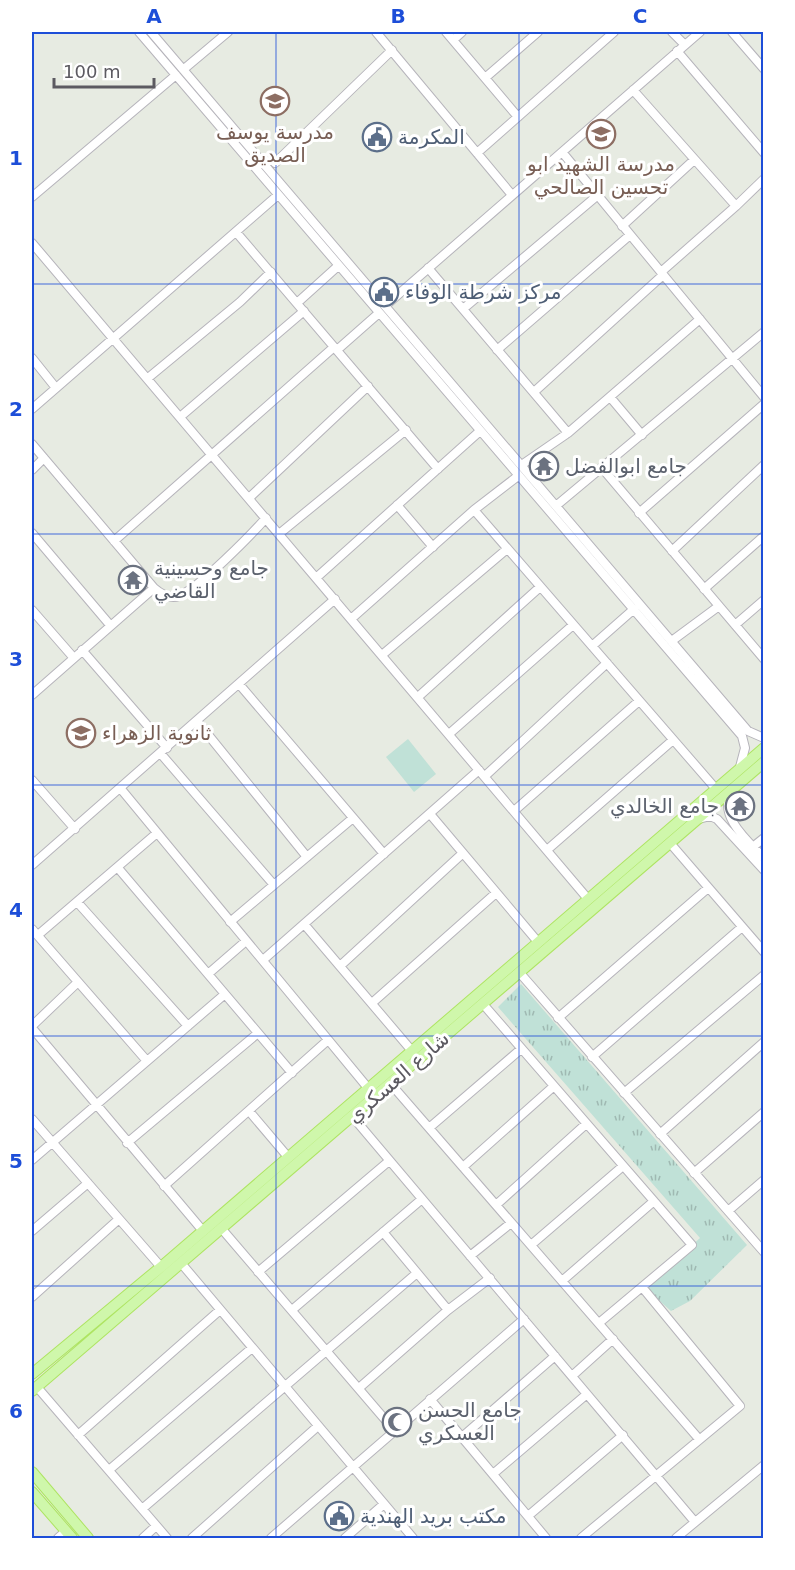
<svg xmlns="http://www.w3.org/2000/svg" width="795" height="1570" font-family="'DejaVu Sans','Noto Sans Arabic',sans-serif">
	<defs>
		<pattern id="park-tufts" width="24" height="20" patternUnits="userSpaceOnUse" patternTransform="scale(1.5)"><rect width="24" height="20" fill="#c0e1d7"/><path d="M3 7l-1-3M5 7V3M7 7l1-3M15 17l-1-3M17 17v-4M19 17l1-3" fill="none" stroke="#9fb9b2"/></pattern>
	</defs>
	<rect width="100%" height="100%" fill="#e7ebe2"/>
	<path fill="url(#park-tufts)" d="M521,984L747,1245L690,1301L671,1311L645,1288L700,1238L498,1007Z"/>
	<path fill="#c0e1d7" d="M408,739L436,774L414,792L386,757Z"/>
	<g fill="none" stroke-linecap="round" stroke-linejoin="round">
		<g stroke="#b6b4bb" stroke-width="10">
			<path id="minor" d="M139,32L742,736L745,748L740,767
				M151,32L748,731L764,738
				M376,32L512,195
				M446,32L518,117
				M672,32L685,45
				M732,32L764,69
				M453,40L462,32
				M677,51L764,153
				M184,69L228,32
				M485,78L538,32
				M633,90L736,206L661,272
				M562,152L764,397
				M477,153L614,32
				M275,163L392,50
				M32,197L176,75
				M736,206L764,179
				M622,226L694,160
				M236,232L438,469
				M32,243L588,899
				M428,268L568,433
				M297,303L338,266
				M385,306L700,32
				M463,309L598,195
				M337,350L379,313
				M497,350L630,235
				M32,358L56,388
				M148,378L240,302L271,272
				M534,392L663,275
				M610,397L642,435
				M32,409L278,195
				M180,417L304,311
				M32,444L154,588C161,594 170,599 179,596C198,589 251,535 266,518
				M523,464L568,433L700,319
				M602,468L764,659
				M32,470L44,458
				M249,498L368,386
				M397,505L433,547
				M557,505L764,332
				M474,510L716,789
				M639,513L764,404
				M32,533L110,625
				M279,534L406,430
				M114,541L334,347
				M672,551L764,465
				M316,578L480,431
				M704,589L764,536
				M32,610L73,657
				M351,619L474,510L518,476
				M735,625L764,600
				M673,640L719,606
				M592,646L634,609
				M82,650L167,748
				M382,655L507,549
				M239,684L384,854
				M32,695L154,588
				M418,697L540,587
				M197,721L307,857
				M449,734L573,625
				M161,754L274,885
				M485,776L607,663
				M32,780L75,829
				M121,789L368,1088
				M732,791C717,816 748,841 764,858
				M514,811L639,701
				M430,814L538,942
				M699,819L710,816L717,819L764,870
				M670,843L764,952
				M754,846L764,838
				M547,850L673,740
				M32,865L335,599
				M118,868L292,1073
				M78,903L188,1026
				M230,922L353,818
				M304,924L412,1051
				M32,929L147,1061
				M38,935L157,833
				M263,960L479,770
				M340,966L463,853
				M519,972L764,1252
				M208,974L246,941
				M372,1003L496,893
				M483,1004L692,1245L599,1323
				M558,1018L708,888
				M32,1026L78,982
				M32,1028L203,1231
				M592,1057L742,927
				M390,1083L699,1439
				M624,1093L764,975
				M249,1111L288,1157
				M352,1116L695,1522
				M32,1119L161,1267
				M429,1128L521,1049
				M660,1134L764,1042
				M127,1143L258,1033
				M32,1160L225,994
				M463,1167L554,1086
				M694,1173L764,1112
				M164,1186L328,1040
				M496,1205L586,1124
				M728,1211L764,1180
				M221,1228L394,1430
				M32,1231L88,1183
				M383,1232L448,1310
				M531,1245L623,1166
				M470,1256L511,1223
				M181,1263L413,1538
				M258,1272L389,1161
				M562,1281L654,1201
				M32,1297L119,1219
				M292,1310L422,1199
				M572,1376L613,1339
				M37,1387L167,1538
				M359,1388L448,1310L490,1278
				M430,1399L546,1538
				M78,1435L220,1310
				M462,1437L555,1356
				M109,1470L252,1348
				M493,1474L587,1394
				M142,1509L417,1273
				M528,1516L623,1435
				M58,1538L66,1531
				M143,1538L156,1526
				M192,1538L318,1426
				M271,1538L524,1319
				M345,1538L384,1504
				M581,1538L740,1406L642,1287
				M676,1538L764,1465"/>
		</g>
		<g stroke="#aee462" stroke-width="12">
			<path id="major" d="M32,1374L161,1267L764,748
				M32,1391L764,762
				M32,1472L88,1538
				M32,1492L72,1538"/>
		</g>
		<use href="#minor" stroke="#fff" stroke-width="8"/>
		<use href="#major" stroke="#cff7ab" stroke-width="10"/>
	</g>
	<path fill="none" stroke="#1d4ed8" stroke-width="1.5" stroke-opacity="0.55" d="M276,32V1538M519,32V1538M32,284H764M32,534H764M32,785H764M32,1036H764M32,1286H764"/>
	<defs>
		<g id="school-ring" transform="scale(1.5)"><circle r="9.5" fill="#fff" stroke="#8d6e63" stroke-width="1.5"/><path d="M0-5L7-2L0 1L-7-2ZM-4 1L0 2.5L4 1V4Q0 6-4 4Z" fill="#8d6e63"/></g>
		<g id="civic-ring" transform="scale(1.5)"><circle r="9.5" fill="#fff" stroke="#5c6f8a" stroke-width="1.5"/><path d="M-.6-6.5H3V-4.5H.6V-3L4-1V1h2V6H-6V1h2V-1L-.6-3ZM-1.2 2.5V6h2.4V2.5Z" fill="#5c6f8a"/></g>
		<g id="temple-ring" transform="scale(1.5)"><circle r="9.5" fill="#fff" stroke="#6b7280" stroke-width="1.5"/><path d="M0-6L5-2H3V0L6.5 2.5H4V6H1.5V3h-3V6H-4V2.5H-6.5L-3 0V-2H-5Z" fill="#6b7280"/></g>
		<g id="mosque-ring" transform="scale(1.5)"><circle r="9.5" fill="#fff" stroke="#6b7280" stroke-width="1.5"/><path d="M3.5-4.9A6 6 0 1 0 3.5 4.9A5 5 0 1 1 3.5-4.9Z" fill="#6b7280"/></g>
	</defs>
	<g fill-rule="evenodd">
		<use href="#school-ring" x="275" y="101"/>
		<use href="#school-ring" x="601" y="134"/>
		<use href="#civic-ring" x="377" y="137"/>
		<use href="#civic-ring" x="384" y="292"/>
		<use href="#temple-ring" x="544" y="466"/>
		<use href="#temple-ring" x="133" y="580"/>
		<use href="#school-ring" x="81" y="733"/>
		<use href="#temple-ring" x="740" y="806"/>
		<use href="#mosque-ring" x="397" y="1422"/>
		<use href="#civic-ring" x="339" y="1516"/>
	</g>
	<g text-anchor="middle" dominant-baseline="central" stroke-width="6" stroke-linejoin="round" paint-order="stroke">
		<g font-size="20" fill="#785e54" stroke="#fff">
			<text x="275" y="132">مدرسة يوسف<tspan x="275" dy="23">الصديق</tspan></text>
			<text x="601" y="164">مدرسة الشهيد ابو<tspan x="601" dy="23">تحسين الصالحي</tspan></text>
			<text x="102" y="733" text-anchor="start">ثانوية الزهراء</text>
		</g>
		<g font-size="20" fill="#4e5e75" stroke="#fff" text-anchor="start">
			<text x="398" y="137">المكرمة</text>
			<text x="405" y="292">مركز شرطة الوفاء</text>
			<text x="360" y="1516">مكتب بريد الهندية</text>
		</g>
		<g font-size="20" fill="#5b616d" stroke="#fff" text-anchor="start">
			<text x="565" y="466">جامع ابوالفضل</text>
			<text x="154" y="568">جامع وحسينية<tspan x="154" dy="23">القاضي</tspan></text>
			<text x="719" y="806" text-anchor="end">جامع الخالدي</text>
			<text x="418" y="1410">جامع الحسن<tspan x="418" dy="23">العسكري</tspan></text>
		</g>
		<g font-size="20" fill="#5c5a61" stroke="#fff">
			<text transform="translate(398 1077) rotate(-41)">شارع العسكري</text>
		</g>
	</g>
	<rect width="795" height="1570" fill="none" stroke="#ffffff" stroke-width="66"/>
	<path d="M54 78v9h100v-9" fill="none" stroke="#5c5a61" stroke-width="3"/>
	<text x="63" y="78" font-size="18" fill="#5c5a61" stroke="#ffffff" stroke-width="4.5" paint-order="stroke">100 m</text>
	<rect x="33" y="33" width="729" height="1504" fill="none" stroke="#1d4ed8" stroke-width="2"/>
	<g font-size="20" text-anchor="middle" font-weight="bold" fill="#1d4ed8">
		<text x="154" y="23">A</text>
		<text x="398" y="23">B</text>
		<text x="640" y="23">C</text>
		<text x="16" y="165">1</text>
		<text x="16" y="416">2</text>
		<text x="16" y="666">3</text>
		<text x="16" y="917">4</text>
		<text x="16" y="1168">5</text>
		<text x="16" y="1418">6</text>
	</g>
</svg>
